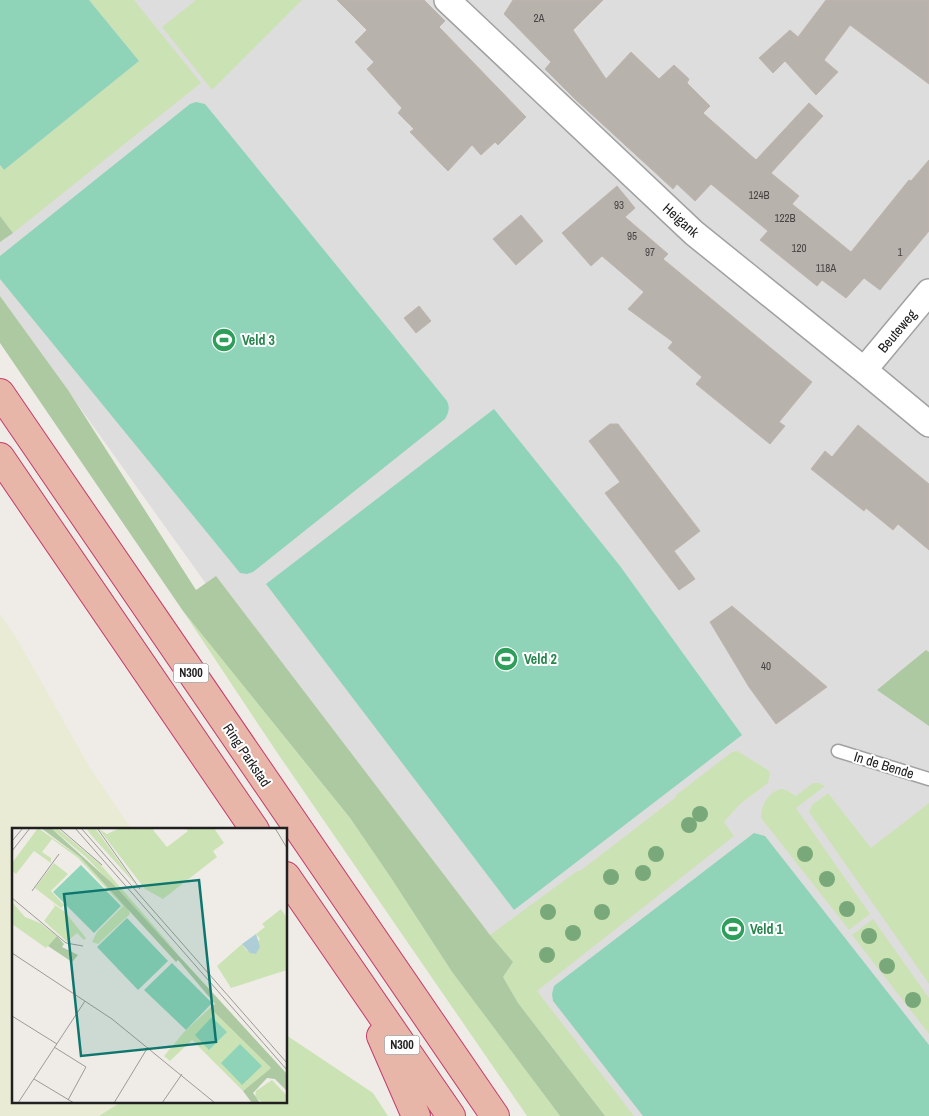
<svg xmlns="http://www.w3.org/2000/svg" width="929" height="1116" font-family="'Archivo Narrow',sans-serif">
	<rect width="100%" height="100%" fill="#efece7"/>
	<path fill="#dedddd" d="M0,0H929V1116H587L0,296Z"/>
	<path fill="#eaebd5" d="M0,614L17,639L90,768L132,830H14V1102H121L99,1116H0Z"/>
	<path fill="#cbe3b4" d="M89,0H134L201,83L13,233L0,216V166L4,170L139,61Z
		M196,0H302L212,90L162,27Z
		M183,611L350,818L391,878L452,972L560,1116H527L276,751Z
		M737,751L768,770L770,773L768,783L740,804L724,822L734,836L537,991L634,1116H605L518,1003L503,977L513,962L490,935L577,871H580L676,797V795L732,752Z
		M813,783H819L825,786L796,808L870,914L849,930L761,818C760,807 769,791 781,789C786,789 792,794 796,796Z
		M828,793L871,848L929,803V984L809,812L812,805Z
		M873,919L929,998V1034L852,935Z
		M286,1035L373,1093L388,1116H99L121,1102H286Z"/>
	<path fill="#adc9a1" d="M0,216L13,233L0,242Z
		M0,296L68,390L196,590L216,576L490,935L513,962L503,977L518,1003L605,1116H560L452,972L391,878L350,818L183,611L0,343Z
		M926,650L929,652V726L877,690Z"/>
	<path fill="#8fd4b9" d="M0,0H89L139,61L4,170L0,165Z
		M196,102L205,104L447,401C450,408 449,412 445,419L253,572L247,574L240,573L0,279V256L190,104Z
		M494,409L620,566L742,735L514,910L266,584Z
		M754,833L765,836L929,1045V1116H643L553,1001L552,994L554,986Z"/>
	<path fill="#b8b2ad" stroke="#bfb4ab" d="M337,0H424L445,21L439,27L526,117L498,145L495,142L481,155L472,145L448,171L410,132L414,129L398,113L402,108L367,69L374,62L355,42L367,30Z
		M513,0H603L573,30L606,79L631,52L659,79L674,65L689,79L687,83L710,106L703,113L756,160L809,103L823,116L771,173L799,196L792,204L851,252L909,180L911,181L929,160V231L880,290L864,278L846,298L822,280L817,286L760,240L768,231L711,184L695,201L677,184L673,189L575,99L545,69L551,62L504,14Z
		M826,0H929V84L850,25L824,60L838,72L816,95L785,61L773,73L759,58L790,30L798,37Z
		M617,186L635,208L625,217L668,254L663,259L812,382L779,422L785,426L770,444L696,384L702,377L668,348L673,342L628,309L644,292L602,256L591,266L562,233Z
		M521,215L543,241L516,265L493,239Z
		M419,306L431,321L416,333L404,318Z
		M610,424H618L700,531L674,551L695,579L679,590L605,493L620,482L589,441Z
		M858,425L929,484V550L898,524L893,530L866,508L864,511L811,469L825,451L832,457Z
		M732,606L827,687L776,724L749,687L710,622Z"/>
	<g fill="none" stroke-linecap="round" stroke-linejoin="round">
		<g stroke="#a1a1a1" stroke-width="15">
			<path id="service" d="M838,751L929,779"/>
		</g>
		<g stroke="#a1a1a1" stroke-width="28">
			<path id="minor" d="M447,0L694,233L864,370L929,424
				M864,370L929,292"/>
		</g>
		<g stroke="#c63b6c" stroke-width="30">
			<path id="trunk" d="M0,393L495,1116
				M0,457L255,830
				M286,876L451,1116
				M381,1036L416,1116"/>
		</g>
		<use href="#service" stroke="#fff" stroke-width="12"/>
		<use href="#minor" stroke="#fff" stroke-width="25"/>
		<use href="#trunk" stroke="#e7b6a8" stroke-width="28"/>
	</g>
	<g fill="#79a97a">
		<circle cx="700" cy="814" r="8"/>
		<circle cx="689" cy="825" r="8"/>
		<circle cx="656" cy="854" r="8"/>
		<circle cx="805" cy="854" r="8"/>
		<circle cx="643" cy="873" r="8"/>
		<circle cx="611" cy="877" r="8"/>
		<circle cx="827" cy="879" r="8"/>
		<circle cx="847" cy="909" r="8"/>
		<circle cx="548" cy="912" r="8"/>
		<circle cx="602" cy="912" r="8"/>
		<circle cx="573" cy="933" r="8"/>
		<circle cx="869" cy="936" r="8"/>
		<circle cx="547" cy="955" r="8"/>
		<circle cx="887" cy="966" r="8"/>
		<circle cx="913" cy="1000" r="8"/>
	</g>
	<defs>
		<g id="stadium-disc" transform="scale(1.25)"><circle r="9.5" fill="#2e9e5b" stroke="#fff"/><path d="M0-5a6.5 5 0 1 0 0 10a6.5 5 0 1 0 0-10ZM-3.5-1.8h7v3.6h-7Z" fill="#fff"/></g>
	</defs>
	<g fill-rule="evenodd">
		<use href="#stadium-disc" x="224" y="340"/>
		<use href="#stadium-disc" x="506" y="659"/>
		<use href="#stadium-disc" x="733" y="929"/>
	</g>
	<g text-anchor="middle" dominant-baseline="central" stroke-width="4" stroke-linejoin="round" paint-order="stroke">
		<g font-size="11" fill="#464443">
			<text x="539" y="18">2A</text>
			<text x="759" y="195">124B</text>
			<text x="619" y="205">93</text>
			<text x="785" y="218">122B</text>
			<text x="632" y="236">95</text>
			<text x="799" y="248">120</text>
			<text x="650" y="252">97</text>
			<text x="900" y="252">1</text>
			<text x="826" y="268">118A</text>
			<text x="766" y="666">40</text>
		</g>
		<g fill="#fff" stroke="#636363" stroke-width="1">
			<rect x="173.5" y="663.5" width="35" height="19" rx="4"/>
			<rect x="384.5" y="1035.5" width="35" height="19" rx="4"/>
		</g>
		<g font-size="12" font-weight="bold" fill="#202020">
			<text x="191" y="673">N300</text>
			<text x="402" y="1045">N300</text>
		</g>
		<g font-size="14" fill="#202020" stroke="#fff">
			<text transform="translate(681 220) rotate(42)">Heigank</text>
			<text transform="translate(897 331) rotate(-50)">Beuteweg</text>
			<text transform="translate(247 755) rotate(56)">Ring Parkstad</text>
			<text transform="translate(884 765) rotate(17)">In de Bende</text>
		</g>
		<g font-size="14" font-weight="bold" fill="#27864d" stroke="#fff" text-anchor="start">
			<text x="242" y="340">Veld 3</text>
			<text x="524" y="659">Veld 2</text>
			<text x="750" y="929">Veld 1</text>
		</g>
	</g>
	<g transform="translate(12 828)">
		<rect width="275" height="275" fill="#efece7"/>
		<path d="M26,0L68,29L116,80L118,86L86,116L80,114L85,104L111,78L66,30L40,11L30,24L39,30V35L22,23L4,46L0,43V35ZM39,0H45L89,37L168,128L74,29ZM74,0H83L125,58L79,7ZM86,0L95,6L108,0H143L141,2L155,19L176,3L173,0H202L212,15L201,23L205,29L151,71L133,61ZM42,35L56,46L39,63L52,77L49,80L23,60ZM0,74L13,89L28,95L45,108L34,120L0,96ZM40,75L53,84L74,110L72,112L65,105L55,114L32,93L43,78ZM269,81L275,90V142L219,160L205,138L230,116L235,123L248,111L244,106L253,99L250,96ZM198,180L259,240L231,263L180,212L158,233L152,228L172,204ZM260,252L275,268V275H251L243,269L244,263Z" fill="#cbe3b4"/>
		<path d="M29,0H39L102,57L275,246V263L263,251L255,250L241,265L248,275H240L231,263L259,240L198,180L203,176L166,132L164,134L68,29ZM45,108L52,116L50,119L66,127L60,134L36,118Z" fill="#adc9a1"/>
		<path d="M69,37L109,78L82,105L41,64ZM115,90L156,133L126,162L85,119ZM160,135L200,175L174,202L132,162ZM200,189L215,204L197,222L183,207ZM228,216L250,238L230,257L209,235Z" fill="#8fd4b9"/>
		<path d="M244,106L248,119L244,126L238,125L230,116Z" fill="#adced7"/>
		<path fill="none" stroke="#9c9a97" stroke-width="1" d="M47,0L90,37M63,0L275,242M69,0L275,235M85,0L128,61M263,0L275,20M0,13L11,0M0,23L18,0M20,63L47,26M0,70L54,115L71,118M0,125L100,191L203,275M0,188L45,216M42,219L74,239L56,272M22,251L62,275M6,275L73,173M102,275L136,219M150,275L170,246"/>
		<path fill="#0f766e" fill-opacity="0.15" stroke="#0f766e" stroke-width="2.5" d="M187,52L204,214L69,228L52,66Z"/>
		<rect width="275" height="275" fill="none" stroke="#202020" stroke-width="2.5"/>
	</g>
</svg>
